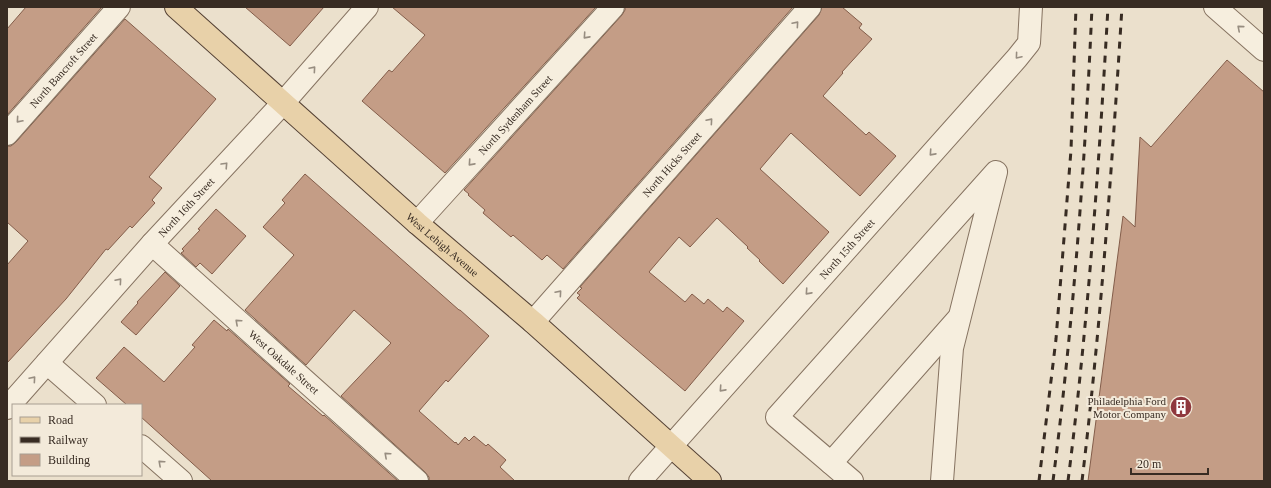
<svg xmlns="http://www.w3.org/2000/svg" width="1271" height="488" font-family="'Times New Roman',serif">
	<rect width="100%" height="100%" fill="#ebe0cc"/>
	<path fill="#c49d86" stroke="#835d4a" d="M26,7H102L7,115V29Z
		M245,7H324L290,46Z
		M392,7H596L445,173L362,101L389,70L392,72L425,35Z
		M625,7H793L563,269L547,255L542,260L513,235L511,237L483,213L485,210L468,195L469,194L464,190L622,15L625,10Z
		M822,7H842L862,24L859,28L872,39L842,72L843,73L823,96L866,135L869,132L896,156L860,196L791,133L789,135L760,169L829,232L783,284L759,261L760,260L747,248L748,247L717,218L690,247L679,237L649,272L685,302L692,294L704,304L708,299L723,312L727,307L744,321L685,391L623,338L577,298L580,295L577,293L582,288L580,287L819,15Z
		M125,19L216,99L149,177L162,188L152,200L155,203L132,228L130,226L108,250L106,249L66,299L7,363V265L28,241L7,222V146H11L16,142Z
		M1227,60L1264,92V481H1088L1123,216L1135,227L1140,137L1151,147Z
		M305,174L459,310H460L489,336L448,382L446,380L419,411L455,443L456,442L458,445L465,437L469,441L474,436L486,446L488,444L506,460L500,467L515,481H429V477L425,472L341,396L391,343L354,310L306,365L245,310L294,255L263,227L285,203L282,200Z
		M216,209L246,236L212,274L200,263L196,267L181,253L184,251L182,249L200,230L198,229Z
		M165,272L180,286L136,335L121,322L138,303L137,302Z
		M214,320L227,331L228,329L290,384L288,386L323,416L324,415L398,481H212L141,417V405H127L96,378L124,347L164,382L195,347L192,345Z"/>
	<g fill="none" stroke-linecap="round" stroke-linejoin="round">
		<g stroke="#867361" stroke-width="24">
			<g id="minor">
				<path d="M1215,7L1264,50"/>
				<path id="s1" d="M7,134L119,7"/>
				<path id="s2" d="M417,223L613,7"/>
				<path id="s3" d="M152,244L417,481"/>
				<path id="s4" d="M533,322L810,7"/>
				<path d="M47,363L95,405"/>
				<path id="s5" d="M7,408L152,244L283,103L367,7"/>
				<path d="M141,446L181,481"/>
				<path d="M831,463L957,320"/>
				<path id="s6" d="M640,481L1017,58L1029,43L1031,7"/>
				<path d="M852,481L777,417L996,172L952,348L942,481"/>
			</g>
		</g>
		<g stroke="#554235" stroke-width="24">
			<g id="major">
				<path id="s7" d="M176,7L417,223L533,322L710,481"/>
			</g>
		</g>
		<use href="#minor" stroke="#f6eede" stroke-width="22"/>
		<use href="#major" stroke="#e8d1a9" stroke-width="22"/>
		<path stroke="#382c23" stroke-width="3" stroke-dasharray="7 7" stroke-linecap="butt" d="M1039,481L1056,339L1071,150L1076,7
			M1053,481C1073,324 1085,166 1092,7
			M1068,481C1088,323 1099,165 1108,7
			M1082,481C1101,323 1112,165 1122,7"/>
	</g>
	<defs><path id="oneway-chevron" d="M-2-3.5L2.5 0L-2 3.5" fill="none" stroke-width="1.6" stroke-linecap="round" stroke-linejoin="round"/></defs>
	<g stroke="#978d80">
		<use href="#oneway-chevron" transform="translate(796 24) rotate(-49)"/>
		<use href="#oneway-chevron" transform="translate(1240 28) rotate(-139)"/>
		<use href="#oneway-chevron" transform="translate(586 36) rotate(132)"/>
		<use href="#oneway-chevron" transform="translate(1018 56) rotate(130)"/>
		<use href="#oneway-chevron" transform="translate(313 69) rotate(-49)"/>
		<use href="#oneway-chevron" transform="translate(19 120) rotate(131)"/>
		<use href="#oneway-chevron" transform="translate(710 121) rotate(-49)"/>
		<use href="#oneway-chevron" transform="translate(932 153) rotate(132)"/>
		<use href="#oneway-chevron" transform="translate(471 163) rotate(132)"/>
		<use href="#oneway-chevron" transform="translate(225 165) rotate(-47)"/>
		<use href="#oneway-chevron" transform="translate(119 281) rotate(-49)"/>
		<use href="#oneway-chevron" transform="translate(808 292) rotate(132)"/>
		<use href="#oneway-chevron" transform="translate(559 293) rotate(-49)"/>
		<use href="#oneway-chevron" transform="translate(238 322) rotate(-138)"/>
		<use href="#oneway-chevron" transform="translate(33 379) rotate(-49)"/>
		<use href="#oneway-chevron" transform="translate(722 389) rotate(132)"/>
		<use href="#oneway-chevron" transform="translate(387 455) rotate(-138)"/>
		<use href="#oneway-chevron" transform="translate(161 463) rotate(-138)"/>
	</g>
	<defs>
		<g id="building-disc" transform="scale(1.15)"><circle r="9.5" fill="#8f383d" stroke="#f3eada"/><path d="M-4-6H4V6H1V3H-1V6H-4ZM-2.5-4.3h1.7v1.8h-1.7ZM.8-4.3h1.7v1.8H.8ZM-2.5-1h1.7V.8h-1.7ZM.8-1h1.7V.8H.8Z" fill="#fff"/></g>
	</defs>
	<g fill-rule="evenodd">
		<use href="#building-disc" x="1181" y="407"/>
	</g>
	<g text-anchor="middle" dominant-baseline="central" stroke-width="4" stroke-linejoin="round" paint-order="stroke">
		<g font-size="11" fill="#382c23" stroke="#f3eada">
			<text stroke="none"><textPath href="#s1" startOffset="85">North Bancroft Street</textPath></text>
			<text stroke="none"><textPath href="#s2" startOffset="146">North Sydenham Street</textPath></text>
			<text stroke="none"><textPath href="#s4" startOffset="210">North Hicks Street</textPath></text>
			<text stroke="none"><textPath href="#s5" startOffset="269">North 16th Street</textPath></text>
			<text stroke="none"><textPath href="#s7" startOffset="357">West Lehigh Avenue</textPath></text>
			<text stroke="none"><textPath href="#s6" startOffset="311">North 15th Street</textPath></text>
			<text stroke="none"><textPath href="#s3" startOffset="177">West Oakdale Street</textPath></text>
		</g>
		<g font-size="11" fill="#382c23" stroke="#f3eada" text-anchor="end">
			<text x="1166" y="401">Philadelphia Ford<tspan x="1166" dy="13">Motor Company</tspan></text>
		</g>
	</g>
	<rect width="1271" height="488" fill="none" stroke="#382c23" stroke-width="16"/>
	<rect x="12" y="404" width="130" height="72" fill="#f3eada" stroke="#a89e91"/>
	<rect x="20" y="417" width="20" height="6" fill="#e8d1a9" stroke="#a89e91"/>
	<text x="48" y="424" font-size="12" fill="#382c23">Road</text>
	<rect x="20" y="437" width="20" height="6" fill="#382c23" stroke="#a89e91"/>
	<text x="48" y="444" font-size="12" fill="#382c23">Railway</text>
	<rect x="20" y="454" width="20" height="12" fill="#c49d86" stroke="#a89e91"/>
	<text x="48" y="464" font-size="12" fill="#382c23">Building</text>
	<path d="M1131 468v6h77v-6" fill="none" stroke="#382c23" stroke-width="2"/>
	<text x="1137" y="468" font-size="12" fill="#382c23" stroke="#f3eada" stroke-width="3" paint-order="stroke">20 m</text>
</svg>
